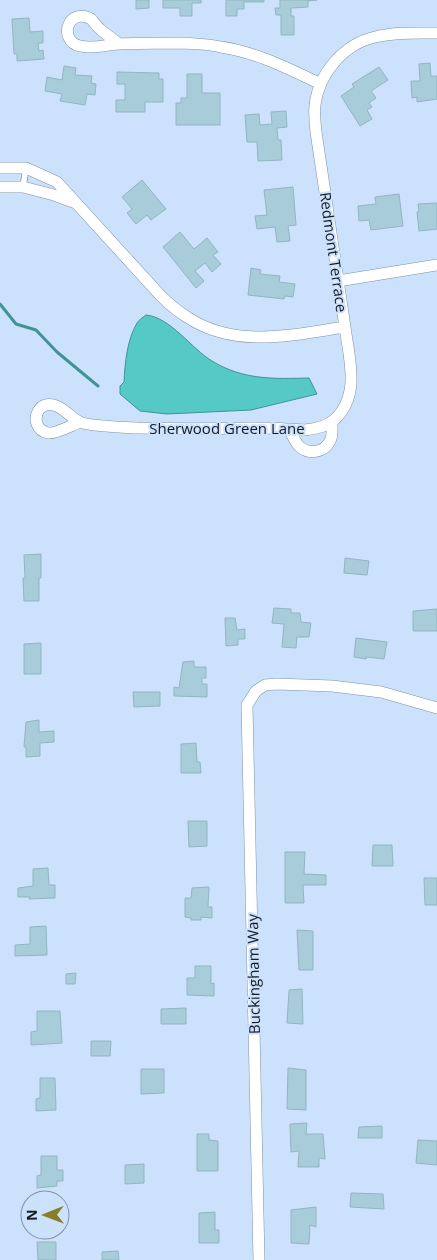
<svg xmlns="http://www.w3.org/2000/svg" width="437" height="1260" font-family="'Open Sans',sans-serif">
	<rect width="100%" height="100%" fill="#cce1fb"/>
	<path fill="#54c9c5" stroke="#409494" d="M146,315C170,317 192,349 212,361C243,380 274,379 309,378L317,394L251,410L167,414L140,411L120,394V386L124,382C125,363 127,340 137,323C139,320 143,317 146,315Z"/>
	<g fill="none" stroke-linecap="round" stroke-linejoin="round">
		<path stroke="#409494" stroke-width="3" d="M0,304L16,324L36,330L57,352L98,386"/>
	</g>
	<path fill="#a8ccd9" stroke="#92b5c2" d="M136,0H149V8L136,9Z
		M163,0H201V3H192V16H180V8H163Z
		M226,0H264V2H244V9H237V16H226Z
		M280,0H317L308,1V7L291,8V16H294V35H281V15H276L275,8H280Z
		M29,18L30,32L43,31V43H38L39,51L43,50L44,59L17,61V54H14L12,19Z
		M430,63L431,76H437V99L417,102V97L412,98L411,81H420L419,64Z
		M64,66L76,68L75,75L92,76L91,83L96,84L95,95L87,94L85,105L60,101L62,94L45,91L47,77L62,80Z
		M379,67L388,80L371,91L376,98L369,103L372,107L367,110L372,119L360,126L341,96L354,87L352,84Z
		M117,72L159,73V79H163V102H145V112H116V100H125V84H117Z
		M187,74H202V93H220V125H176V103H181V98H187Z
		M286,111L287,127L277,128L278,140H281L282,160L258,161L257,142H247L245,115L259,114L260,125L272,124L271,112Z
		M142,180L166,209L151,220L147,215L136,224L127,213L132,209L122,197Z
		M293,187L296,225L288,226L290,241L277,242L275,227L257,229L255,216L267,215L264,190Z
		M399,194L403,226L371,230L369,220L359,221L358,206L376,204L375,197Z
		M437,203V229L419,231L417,212L419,211L418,204Z
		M180,232L194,249L207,238L218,252L213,255L221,264L212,272L205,263L195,271L204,281L196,288L163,247Z
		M251,268L261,270L260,274L280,276L279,282L295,284L293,297L285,296L284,299L248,295Z
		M41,554V578H39V601H24L23,578H25L24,555Z
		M345,558L369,561L367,575L344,573Z
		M274,608L291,609V613H300L301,622L311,623L309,637H297L296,648L282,647L284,624L272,623Z
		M437,609V631H413V611Z
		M225,618H235L237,630L245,629V639H238V645L226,646Z
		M356,638L387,642L384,659L366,657V659L354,657Z
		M41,643V674H24V644Z
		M194,661V667H206V678H202V684H207V697L174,696V687L179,688L183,662Z
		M133,692H160V706L134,707Z
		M39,720V732L54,731V742L40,743V756L26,757V747H24L26,722Z
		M196,743L197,762H200L201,773H181V744Z
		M188,821H207V846L189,847Z
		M373,845H392L393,866H372Z
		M285,852H305L304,874L326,875V885H303L304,903H285Z
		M48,868L49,885H55V898L29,899L30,897H18V888L33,886V869Z
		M424,878H437V905H425Z
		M209,887L208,907H212V918L201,917V920H191V918L185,917V898H191L192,888Z
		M46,926L47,955L15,956V945L30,944V927Z
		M297,930L313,931V970H299Z
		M195,966H211V984L214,983V996L187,995V978H195Z
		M76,973L75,984H66V974Z
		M302,989L303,1024L287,1023L289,990Z
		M186,1008V1024H161V1009Z
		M37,1011H60L62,1043L31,1045V1032L37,1031Z
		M91,1041H111L110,1056H91Z
		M288,1068L306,1070V1110L287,1109Z
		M141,1069H164V1093L141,1094Z
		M40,1078H55L56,1110L36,1111V1099L40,1098Z
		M307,1123L306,1134H323L325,1159L319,1158V1167H298L299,1151L291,1152L290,1124Z
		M382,1126V1138H358L359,1127Z
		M197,1134H209V1140L218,1141V1171H197Z
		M418,1140L437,1141V1165L416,1163Z
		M41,1156H57V1170H63V1181H57V1186L37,1188V1176L41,1175Z
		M144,1164V1183L125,1184V1165Z
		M351,1193L383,1194L384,1209L350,1207Z
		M316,1207V1227L310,1225L309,1244L291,1243V1210Z
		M215,1212V1230H219V1243H199V1213Z
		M37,1242H56V1260H38Z
		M118,1251L119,1260H102V1252Z"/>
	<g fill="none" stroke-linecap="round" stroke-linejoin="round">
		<g stroke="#7d91a9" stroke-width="7">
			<path id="lane" d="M23,187L26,168"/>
		</g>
		<g stroke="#7d91a9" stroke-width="12">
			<path id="street" d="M119,44C113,39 107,35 101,30C97,27 94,22 91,19C84,14 74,16 70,22C64,32 69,44 80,46C92,49 106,45 118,44C140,43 162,43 183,43C196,44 209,44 221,47C256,52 289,69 321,84
				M0,168H26L57,182L160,295C168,303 177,311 187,317C235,349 292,335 345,327L316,132C315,123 314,114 315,105C319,73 344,44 375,37C395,32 417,33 437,33
				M0,187H23L54,195L76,203
				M338,281L437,265
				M80,422C72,425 56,434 48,433C25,428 38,388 66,412C71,416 76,421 82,423C100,427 120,427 138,428C175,429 212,429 248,428C261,428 274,428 286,429C293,429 299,430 305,430C314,429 327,426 334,420C361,396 349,358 345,327
				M289,429C292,434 295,442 299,446C308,455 324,453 330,441C333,436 332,428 332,422
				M259,1260L247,705L256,691L265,685L277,684L332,686L381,692L437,708"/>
		</g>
		<use href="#lane" stroke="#fff" stroke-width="5.5"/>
		<use href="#street" stroke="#fff" stroke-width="11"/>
	</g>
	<g text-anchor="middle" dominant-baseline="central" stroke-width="4" stroke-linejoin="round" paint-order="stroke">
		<g font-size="15" fill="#131a23" stroke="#cce1fb">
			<text transform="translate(334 252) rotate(82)">Redmont Terrace</text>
			<text x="227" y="428">Sherwood Green Lane</text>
			<text transform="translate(253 974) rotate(-91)">Buckingham Way</text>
		</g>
	</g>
	<g transform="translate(45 1215) rotate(269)"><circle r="24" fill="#cce1fb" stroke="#8291a5"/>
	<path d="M0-4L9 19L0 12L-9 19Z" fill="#897e25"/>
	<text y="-8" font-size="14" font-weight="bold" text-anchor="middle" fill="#131a23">N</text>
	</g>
</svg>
